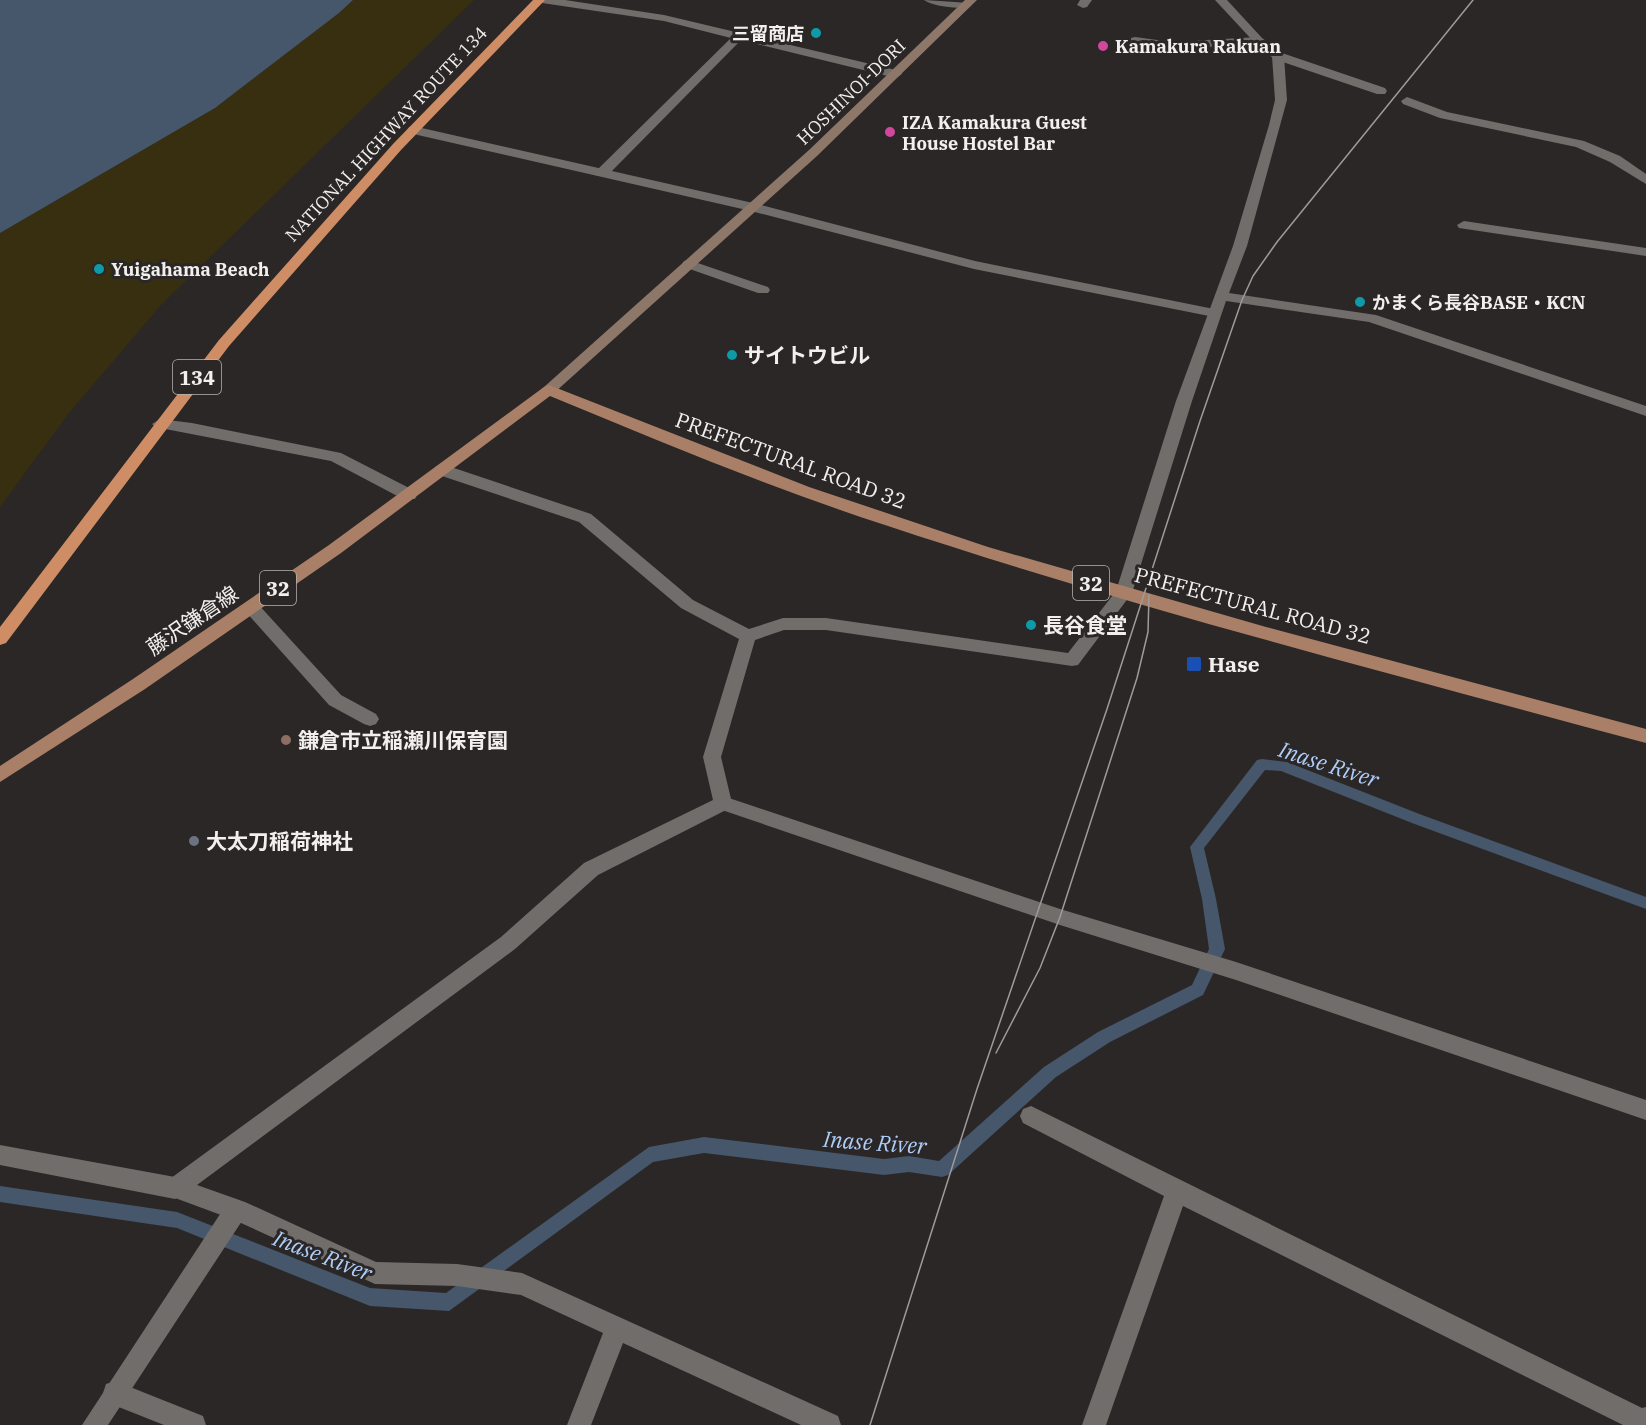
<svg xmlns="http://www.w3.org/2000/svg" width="1646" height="1425" font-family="'IBM Plex Serif','Noto Sans JP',serif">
	<rect width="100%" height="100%" fill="#2b2726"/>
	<path fill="#372f0f" d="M353,0H474L161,305L69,413L0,507V233L215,108L339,13Z"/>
	<path fill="#46566b" d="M0,0H353L339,13L215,108L0,233Z"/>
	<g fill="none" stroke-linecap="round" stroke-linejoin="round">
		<path fill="#46566b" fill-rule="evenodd" d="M1262,759L1287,762L1422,815L1646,897V909L1412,823L1281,771L1265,770L1204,848L1216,899L1225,949L1203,995L1110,1042L1056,1077L948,1175L942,1177L909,1172L884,1175L704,1153L653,1162L449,1311L370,1306L177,1228L0,1202V1186L177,1212L370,1288L446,1293L649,1147L704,1137L884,1159L909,1156L939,1161L1044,1067L1098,1032L1192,985L1209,949L1202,899L1190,847L1257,760Z"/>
		<path fill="#716d6b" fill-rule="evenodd" d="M536,0H565L664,15L900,71L902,74L896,78L741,40L607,176H597L596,173L597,170L731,38L664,21L542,3Z
			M924,0L970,3L972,5C963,11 932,6 924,0Z
			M1080,0H1092L1087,7L1083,8L1077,5Z
			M1135,37L1172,42L1258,37L1264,40L1258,43L1172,50L1131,42V38Z
			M1278,52L1284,56L1287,100L1247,246L1229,293L1376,315L1646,406V416L1369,322L1226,301L1192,401L1132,593L1078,665L1072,666L826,630H784L755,640L721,757L732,803L730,808L598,875L515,949L197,1185L245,1202L376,1262L457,1264L522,1273L838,1416L841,1425H801L623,1343L591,1425H567L603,1333L521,1295L457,1286L375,1284L241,1223L232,1227L224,1224L221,1215L167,1195L164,1188L167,1181L501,937L584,863L713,800L703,757L739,639L681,608L579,522L436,474L434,470L436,466H448L591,514L693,600L749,629L783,618H826L1068,653L1116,591L1176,401L1233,246L1269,125L1275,100L1272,56Z
			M689,260L768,287L770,290L768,293H758L684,267L682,264L684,261Z
			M160,419L192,423L341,453L415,491L417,495L415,499H403L331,461L155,427L152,424Z
			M251,601L257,603L341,695L376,714L379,719L376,724L370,726L364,724L329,705L245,611L242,607L245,603Z
			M1031,1106L1642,1408L1646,1407V1425H1623L1183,1206L1106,1425H1082L1164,1196L1023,1123L1020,1116L1023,1109Z
			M115,1381L203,1416L206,1425H164L106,1402L103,1393L106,1384Z"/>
		<path fill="#716d6b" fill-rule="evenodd" d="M1215,0H1227L1262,38L1282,53L1385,88L1387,91L1385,94H1377L1274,59L1254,42Z
			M1407,97L1447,112L1584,141L1620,156L1646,174V184L1610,162L1576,147L1440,118L1403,104L1401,101Z
			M413,126L753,203L975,261L1214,309L1221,313L1214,317L974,269L751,211L409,133L407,130L409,127Z
			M1464,221L1646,248V256L1459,228L1457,225Z
			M723,796L1060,909L1236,962L1646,1100V1120L1236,980L1060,925L716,808L714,803L716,798Z
			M0,1145L175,1177L183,1181L186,1188L183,1195L175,1199L0,1165Z
			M232,1205L240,1208L243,1216L240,1224L108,1425H82L224,1208Z"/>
		<path fill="#8d7769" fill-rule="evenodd" d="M965,0H977L817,156L554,393H544L542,390L544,387L809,150Z"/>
		<path fill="#a98067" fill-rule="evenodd" d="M549,385L809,487L988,547L1266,627L1646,729V743C1391,674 1135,608 885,525C771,488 661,442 550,396L341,553L145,689L0,782V766L133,679L329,545L544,387Z"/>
		<path fill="#ce8d65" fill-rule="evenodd" d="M533,0H545L401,150L229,346L6,643L0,645V627L219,340L393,144Z"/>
		<path stroke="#9e9b9a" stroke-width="1.5" d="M996,1053L1040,968L1060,917L1137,678L1148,632L1149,595
			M870,1425L977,1089L1107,709L1200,421L1242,300L1253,276L1277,242L1473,0"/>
	</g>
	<g fill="#0f9aa8" stroke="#2b2726" stroke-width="2">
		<circle cx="816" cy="33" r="6"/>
		<circle cx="99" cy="269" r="6"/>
		<circle cx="1360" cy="302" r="6"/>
		<circle cx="732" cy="355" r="6"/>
		<circle cx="1031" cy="625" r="6"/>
	</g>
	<g fill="#d1479c" stroke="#2b2726" stroke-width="2">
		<circle cx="1103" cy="46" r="6"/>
		<circle cx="890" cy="132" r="6"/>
	</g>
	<rect fill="#1a4fb4" stroke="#2b2726" stroke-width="2" x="1186" y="656" width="16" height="16" rx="3"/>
	<circle fill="#8d6e63" stroke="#2b2726" stroke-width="2" cx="286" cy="740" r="6"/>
	<circle fill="#6b7280" stroke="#2b2726" stroke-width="2" cx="194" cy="841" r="6"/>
	<g text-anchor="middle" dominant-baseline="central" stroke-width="6" stroke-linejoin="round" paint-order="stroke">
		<g font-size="18" font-weight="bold" fill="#f2f0ee" stroke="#2b2726" text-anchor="start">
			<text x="804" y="33" text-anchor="end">三留商店</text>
			<text x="1115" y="46">Kamakura Rakuan</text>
			<text x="902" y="122">IZA Kamakura Guest<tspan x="902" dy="21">House Hostel Bar</tspan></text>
			<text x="111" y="269">Yuigahama Beach</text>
			<text x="1372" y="302">かまくら長谷BASE・KCN</text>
		</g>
		<g font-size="18" fill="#f2f0ee" stroke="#2b2726">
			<text transform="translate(851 92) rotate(-44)">HOSHINOI-DORI</text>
			<text transform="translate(386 134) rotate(-47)">NATIONAL HIGHWAY ROUTE 134</text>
		</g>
		<g fill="#2b2726" stroke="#b6b4b2" stroke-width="1.5">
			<rect x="173" y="360" width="48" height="34" rx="4.5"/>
			<rect x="1073" y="566" width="36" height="34" rx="4.5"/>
			<rect x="260" y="571" width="36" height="34" rx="4.5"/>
		</g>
		<g font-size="20" font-weight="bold" fill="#f2f0ee">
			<text x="197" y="377">134</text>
			<text x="1091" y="583">32</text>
			<text x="278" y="588">32</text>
		</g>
		<g font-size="21" font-weight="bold" fill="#f2f0ee" stroke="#2b2726" text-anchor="start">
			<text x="744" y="355">サイトウビル</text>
			<text x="1043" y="625">長谷食堂</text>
			<text x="1208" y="664">Hase</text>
			<text x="298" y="740">鎌倉市立稲瀬川保育園</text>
			<text x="206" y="841">大太刀稲荷神社</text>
		</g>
		<g font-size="21" fill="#f2f0ee" stroke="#2b2726">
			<text transform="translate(791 460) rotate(20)">PREFECTURAL ROAD 32</text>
			<text transform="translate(1253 605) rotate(15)">PREFECTURAL ROAD 32</text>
			<text transform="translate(192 620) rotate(-34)">藤沢鎌倉線</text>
		</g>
		<g font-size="22" font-style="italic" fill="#aecdf9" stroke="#2b2726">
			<text transform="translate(1329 764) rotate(18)">Inase River</text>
			<text transform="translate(875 1142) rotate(4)">Inase River</text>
			<text transform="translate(323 1255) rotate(21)">Inase River</text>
		</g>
	</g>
</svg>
